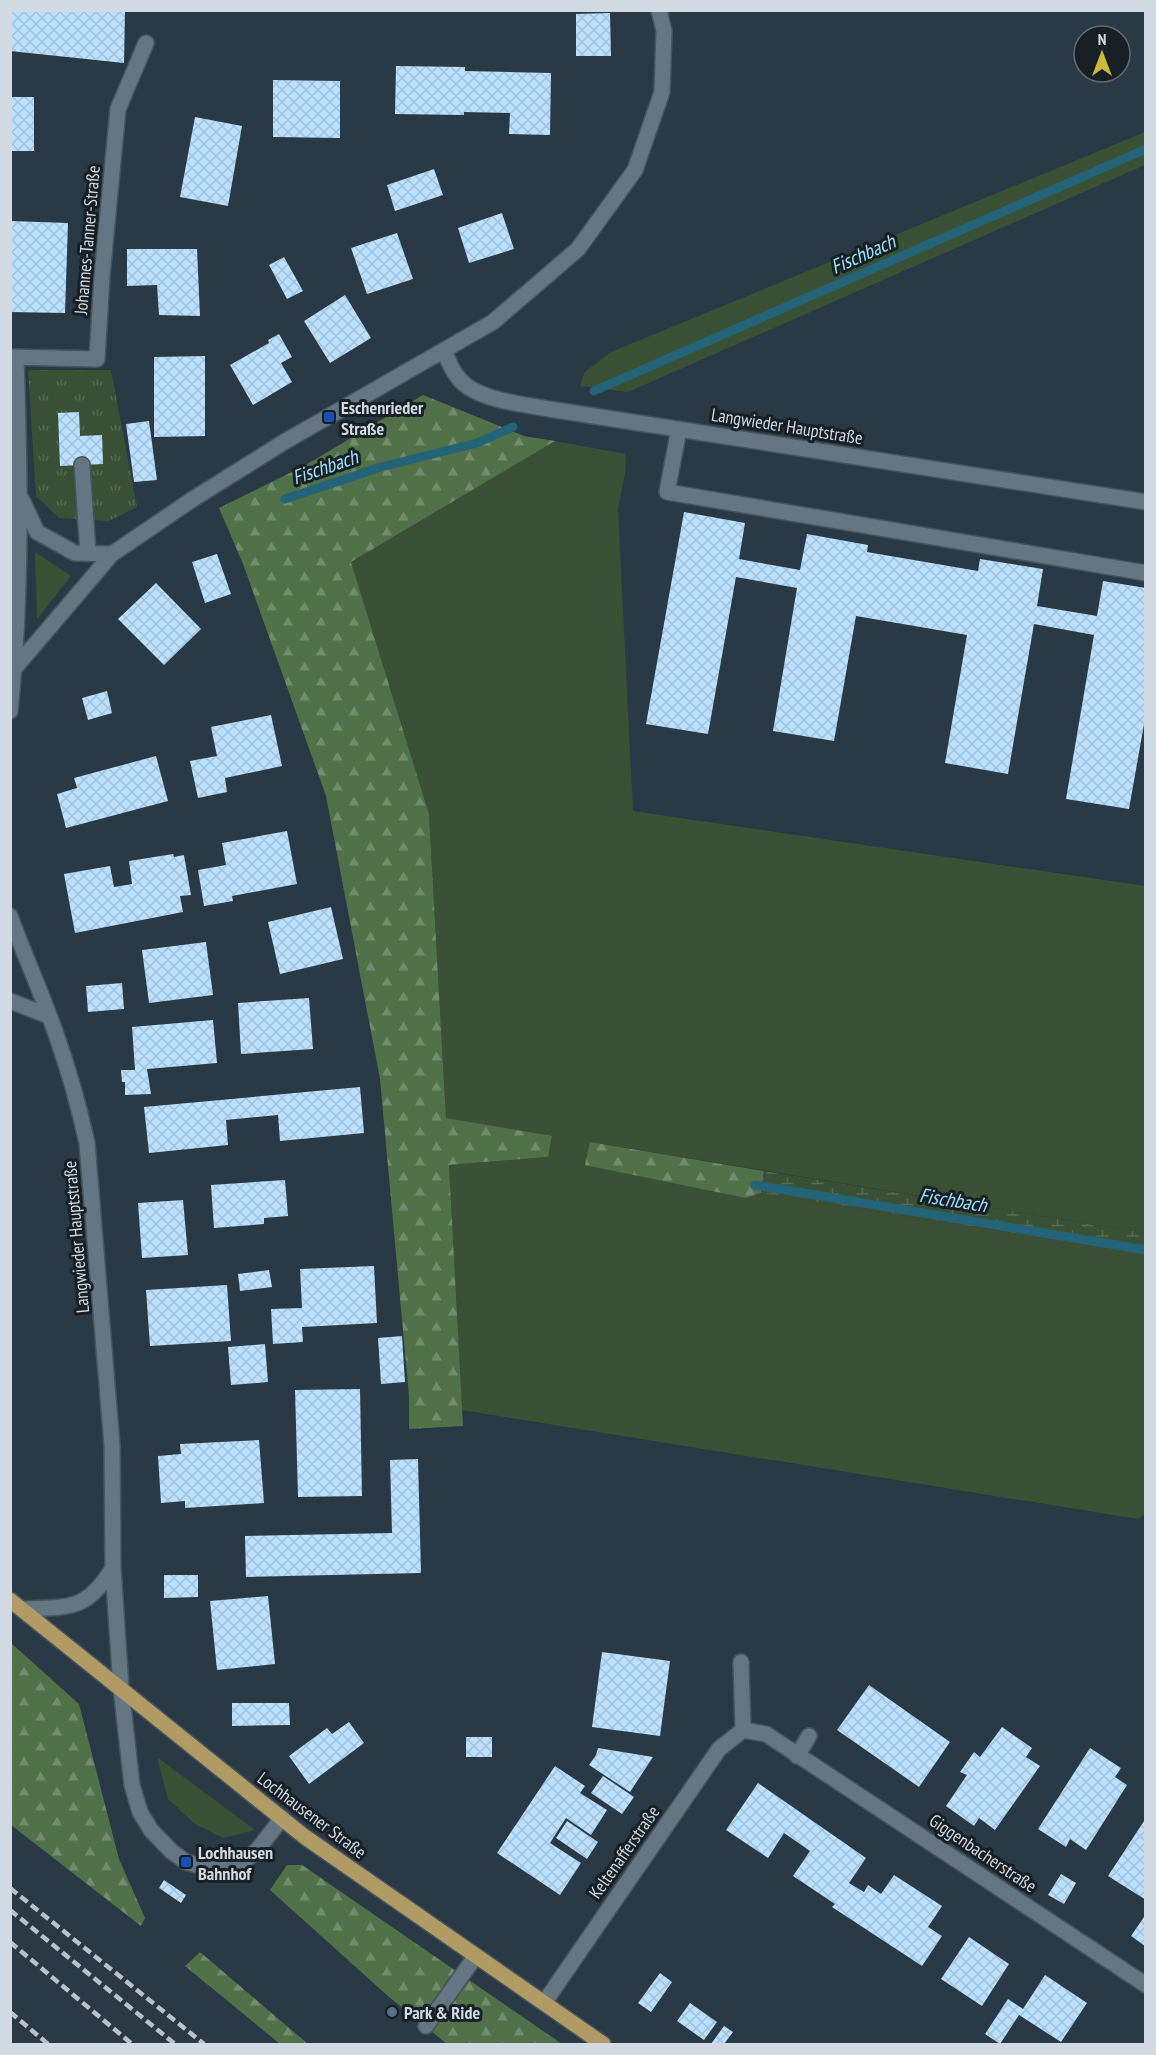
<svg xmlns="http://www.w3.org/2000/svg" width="1156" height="2055" font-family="'PT Sans Narrow',sans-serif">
	<defs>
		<pattern id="forest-firs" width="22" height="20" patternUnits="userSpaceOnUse" patternTransform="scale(1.5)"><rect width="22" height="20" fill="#517149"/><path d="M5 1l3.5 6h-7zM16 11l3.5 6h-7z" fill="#718b6c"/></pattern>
		<pattern id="wetland-marsh" width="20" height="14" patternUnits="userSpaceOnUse" patternTransform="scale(1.5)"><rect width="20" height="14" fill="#3b5135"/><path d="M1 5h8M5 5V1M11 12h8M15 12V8" fill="none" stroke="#566952"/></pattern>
		<pattern id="park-tufts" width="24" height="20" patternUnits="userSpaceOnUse" patternTransform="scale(1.5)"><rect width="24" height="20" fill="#3b5135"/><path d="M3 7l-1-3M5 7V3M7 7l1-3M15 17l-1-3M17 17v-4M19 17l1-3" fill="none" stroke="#566952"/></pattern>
		<pattern id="building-cross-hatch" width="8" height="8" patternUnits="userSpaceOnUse" patternTransform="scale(1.5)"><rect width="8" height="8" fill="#bae0fe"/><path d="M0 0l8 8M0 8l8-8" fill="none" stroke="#a1c0d9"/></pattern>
	</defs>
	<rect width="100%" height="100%" fill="#293945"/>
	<path fill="#3b5135" d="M1145,132V165L628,392L580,386L585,372L611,352Z
		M555,441L626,454L625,474L618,509L633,811L1145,886V1233L591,1142L586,1164L746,1198L761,1193L1145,1254V1514L1138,1519L462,1410L449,1165L548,1157L552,1137L446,1119L429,814L351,562Z
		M35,552L71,576L37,619Z
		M157,1757L255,1830L223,1838L195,1824L168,1799Z"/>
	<path fill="url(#forest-firs)" d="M423,395L524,436L555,441L351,562L429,814L446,1118L552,1136L548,1157L449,1165L463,1426L409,1429V1396L380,1079L326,796L243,564L219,508L304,466Z
		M590,1142L764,1171L761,1193L746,1198L585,1165Z
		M11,1643L79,1704L119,1859L145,1918L141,1926L11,1825Z
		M287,1865H302L562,2044H447L389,1997L270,1890Z
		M200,1952L308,2044H280L185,1966Z"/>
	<path fill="url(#wetland-marsh)" d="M764,1171L1145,1233V1254L761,1193Z"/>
	<path fill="url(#park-tufts)" d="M28,370H111L137,507L109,521L59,518L36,496Z"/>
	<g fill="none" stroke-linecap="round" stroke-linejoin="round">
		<path stroke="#246479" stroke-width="9" d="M594,391L1146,149
			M285,499L381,467L477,443L513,427
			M755,1185L1146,1250"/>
	</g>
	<path fill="url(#building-cross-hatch)" d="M10,10H125L124,63L10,51Z
		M610,13L611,56H576V14Z
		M396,66L465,67V71L551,73L550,135L509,134L510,113L464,112V115L395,114Z
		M273,80L340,81V138L273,137Z
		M10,97H34V151H10Z
		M195,117L242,126L228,206L180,197Z
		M434,169L443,195L395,211L387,185Z
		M502,213L514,249L469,263L458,228Z
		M10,221L68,223L65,313L10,312Z
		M397,233L413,279L367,294L351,248Z
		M127,249H197L200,316L159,315L157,285L127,286Z
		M284,257L303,291L287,299L269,265Z
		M345,295L371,338L330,363L304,321Z
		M279,334L292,357L281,363L292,382L253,405L230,365L269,343L268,340Z
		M205,356V436L154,437V357Z
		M79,412L80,436L102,435L103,464L60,466L58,413Z
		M149,421L157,480L134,482L126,424Z
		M684,512L745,523L739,559L800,570L807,534L868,545L867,552L978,571L980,559L1043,569L1037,606L1097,616L1103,581L1146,588V713L1129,809L1066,799L1094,635L1034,624L1008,774L945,763L967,635L856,616L834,741L773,731L797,588L736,577L708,734L646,724Z
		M217,554L231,594L205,603L192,562Z
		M156,583L201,629L164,665L118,619Z
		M107,691L112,713L88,720L82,698Z
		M271,715L282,766L225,778L227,792L198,798L190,761L217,756L211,727Z
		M156,756L168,801L66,828L57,794L77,788L74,778Z
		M287,831L297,884L232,896L233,901L204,906L198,870L226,865L222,843Z
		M173,854L174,857L184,855L191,895L180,896L183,912L75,933L64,874L110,866L114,887L132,884L129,861Z
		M331,907L343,959L280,974L268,922Z
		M206,942L213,995L149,1003L142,950Z
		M122,983L124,1009L88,1012L86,986Z
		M309,998L313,1049L241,1054L238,1003Z
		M213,1020L217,1063L147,1069L151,1094L125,1095V1082H122L121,1070H135L132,1027Z
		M360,1087L364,1133L280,1141L278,1115L226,1120L228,1145L149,1153L144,1107Z
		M285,1180L288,1216L264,1218V1224L214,1228L211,1185Z
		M183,1200L188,1255L142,1258L138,1203Z
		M374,1266L377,1323L302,1327L303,1342L273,1344L271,1309L302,1308L300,1269Z
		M269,1270L272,1287L240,1291L238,1274Z
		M227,1285L231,1341L150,1346L146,1290Z
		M402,1336L405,1382L381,1384L378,1338Z
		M265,1344L268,1382L231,1385L228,1347Z
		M360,1389L362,1496L298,1497L295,1390Z
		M259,1440L264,1503L185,1508V1501L161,1503L158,1456L181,1454L180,1444Z
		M418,1459L421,1573L246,1577L245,1536L392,1533L390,1460Z
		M164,1575H198V1597L164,1598Z
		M268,1596L275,1664L217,1670L210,1601Z
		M602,1652L670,1661L660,1736L592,1727Z
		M869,1685L950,1742L919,1787L837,1730Z
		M232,1703H289L290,1725L232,1726Z
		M349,1722L364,1743L309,1784L289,1756L327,1728L332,1734Z
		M1002,1727L1032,1748L1026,1757L1040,1766L995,1830L979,1818L974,1826L946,1806L967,1775L960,1772L974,1752L980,1757Z
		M466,1737H492V1757H466Z
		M598,1748L653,1757L630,1792L589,1765L596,1755Z
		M1090,1748L1121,1768L1115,1777L1127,1785L1086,1850L1070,1839L1066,1847L1038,1829Z
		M555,1766L585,1786L580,1793L607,1810L591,1835L566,1818L550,1843L581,1863L560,1895L497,1853Z
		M603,1776L634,1797L622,1814L591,1793Z
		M758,1783L866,1858L849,1883L864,1892L868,1885L881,1894L894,1875L942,1906L928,1927L942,1936L922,1966L832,1907L835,1904L793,1876L810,1851L784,1833L768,1858L726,1830Z
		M1146,1818V1900L1108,1876Z
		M567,1821L598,1842L587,1859L556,1838Z
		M1061,1874L1076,1883L1064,1904L1048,1895Z
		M164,1880L186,1895L181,1903L159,1888Z
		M1146,1914V1945L1145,1946L1131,1936Z
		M969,1937L1009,1964L982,2006L941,1979Z
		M660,1973L672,1982L651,2012L638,2003Z
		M1045,1975L1087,2003L1061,2042L1019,2015L1000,2044L985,2034L1008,1999L1023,2009Z
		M690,2003L717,2022L704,2040L677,2021Z
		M724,2026L733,2032L724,2044H711Z"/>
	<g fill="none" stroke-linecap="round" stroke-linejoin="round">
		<g stroke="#47545e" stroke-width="18">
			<path id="minor" d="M444,351C448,359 451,369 457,376C473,400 522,404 549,409L1146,502
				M10,357L97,359L102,276L118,109L146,43
				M679,429L667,492L1146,573
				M82,465L88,553
				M22,500L37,532L75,553L112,554
				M14,669L112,554L193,499L284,442L493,322L578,249L635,170L662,92L664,31L659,10
				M10,711C22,594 20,475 16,358
				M10,916C25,957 43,996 57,1037C69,1071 79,1107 87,1143L112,1445L113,1568L121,1688L132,1785L140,1812L151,1830L171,1851L186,1862L208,1868H228L246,1860L259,1848L282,1818
				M10,1001L49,1016
				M22,1609C70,1607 86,1611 113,1568
				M741,1662L743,1730
				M797,1756L809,1736
				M544,2003L719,1749L743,1730L766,1734L1146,1985
				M426,2026L475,1957"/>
		</g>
		<g stroke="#47545e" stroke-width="18">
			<path id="major" d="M10,1600L305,1837L603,2044"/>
		</g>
		<use href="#minor" stroke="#647583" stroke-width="15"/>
		<use href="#major" stroke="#b09b64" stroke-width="15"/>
		<path stroke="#b8c2cb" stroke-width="4.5" stroke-dasharray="9 4.5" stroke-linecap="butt" d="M10,1888L204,2044
			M10,1910L175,2044
			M10,1942L132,2044
			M10,2012L48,2044"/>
	</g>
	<g fill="#1a4fb4" stroke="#182025" stroke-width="2">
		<rect x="323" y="411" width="12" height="12" rx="3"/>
		<rect x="180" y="1856" width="12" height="12" rx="3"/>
	</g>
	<circle fill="#5c6f8a" stroke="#182025" stroke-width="2" cx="392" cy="2012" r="6"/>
	<g text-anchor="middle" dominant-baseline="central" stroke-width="6" stroke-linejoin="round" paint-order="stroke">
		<g font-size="18" fill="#d1dae2" stroke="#182025">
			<text transform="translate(87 240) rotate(-85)">Johannes-Tanner-Straße</text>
			<text transform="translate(787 426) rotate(9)">Langwieder Hauptstraße</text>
			<text transform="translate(76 1237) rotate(-95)">Langwieder Hauptstraße</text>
			<text transform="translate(312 1815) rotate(37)">Lochhausener Straße</text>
			<text transform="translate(624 1852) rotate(-55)">Keltenafferstraße</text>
			<text transform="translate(983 1853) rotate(34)">Giggenbacherstraße</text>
		</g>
		<g font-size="18" font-weight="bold" fill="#d1dae2" stroke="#182025" text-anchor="start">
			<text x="341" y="407">Eschenrieder<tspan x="341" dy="21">Straße</tspan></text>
			<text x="198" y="1852">Lochhausen<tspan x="198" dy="21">Bahnhof</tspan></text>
			<text x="404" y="2012">Park &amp; Ride</text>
		</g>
		<g font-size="20" font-style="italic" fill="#98e1fc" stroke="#182025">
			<text transform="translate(863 254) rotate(-24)">Fischbach</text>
			<text transform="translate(325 467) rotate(-19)">Fischbach</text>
			<text transform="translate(953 1200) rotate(9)">Fischbach</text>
		</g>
	</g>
	<rect width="1156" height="2055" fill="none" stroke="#d1dae2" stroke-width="24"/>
	<g transform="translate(1102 54)"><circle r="28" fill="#182025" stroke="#626a71" stroke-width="1.5"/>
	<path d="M0-4.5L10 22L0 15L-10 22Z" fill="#cbb939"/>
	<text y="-9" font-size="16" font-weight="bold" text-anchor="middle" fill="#d1dae2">N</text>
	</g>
</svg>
